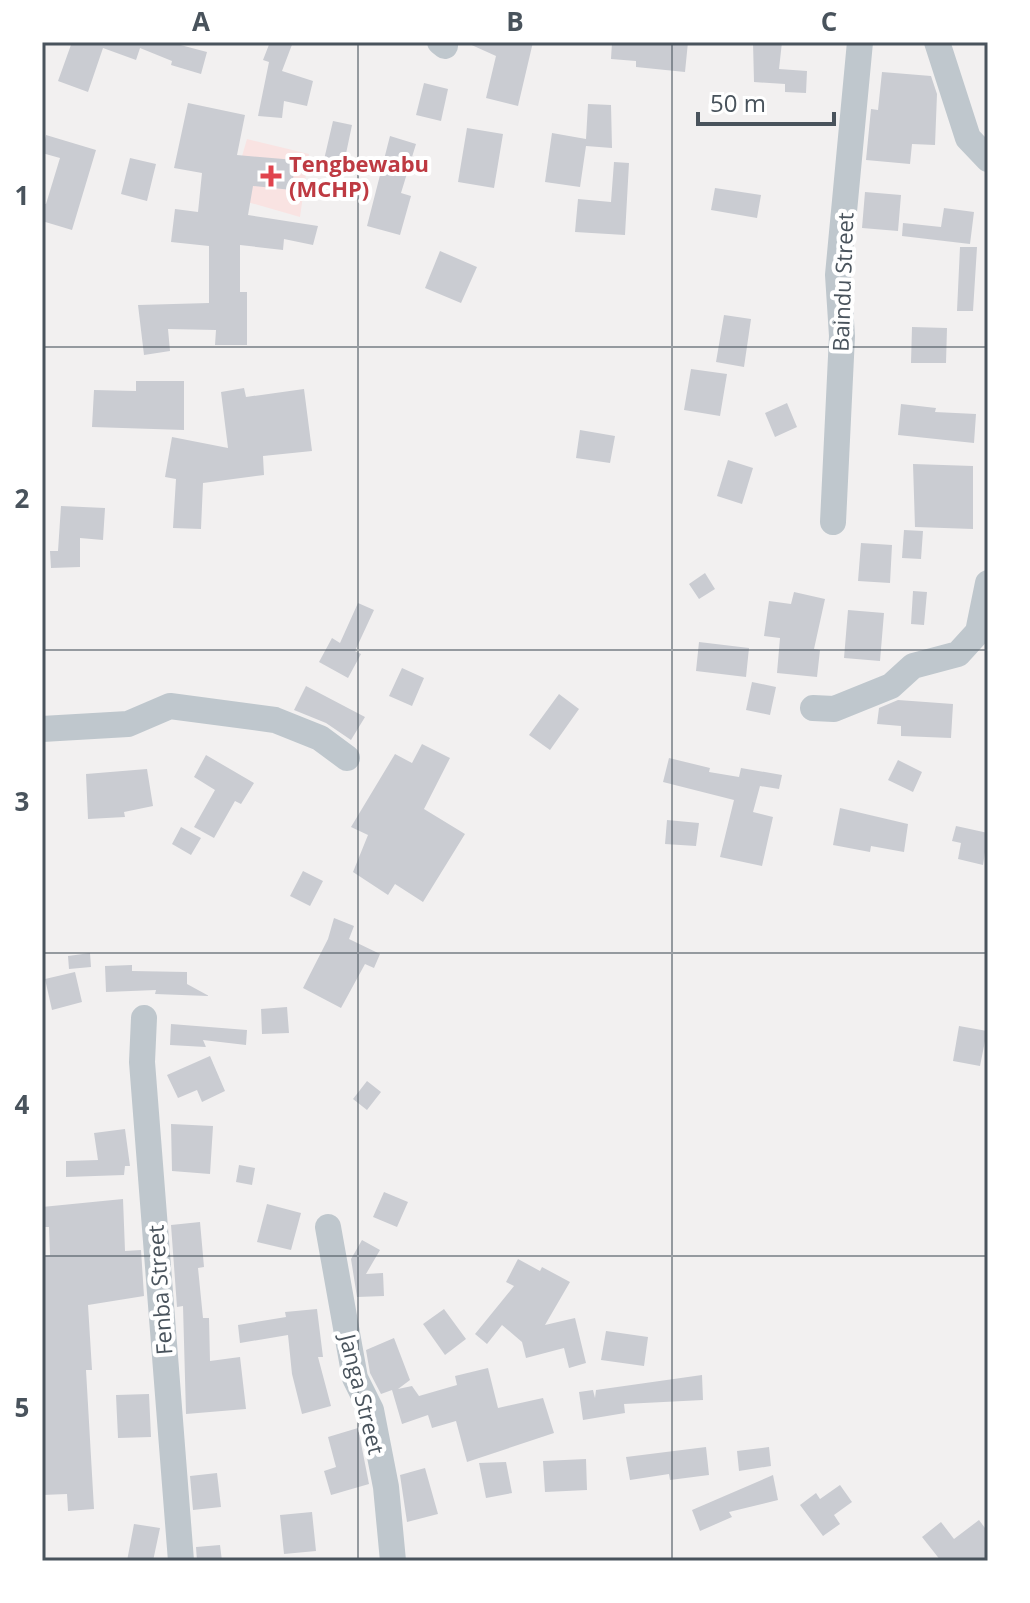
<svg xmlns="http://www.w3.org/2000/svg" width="1030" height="1603" font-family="'Open Sans',sans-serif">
	<rect width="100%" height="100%" fill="#f2f0f0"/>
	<path fill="#f9e3e2" d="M247,139L309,154L300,217L230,197Z"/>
	<path fill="#caccd2" d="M72,42H169L207,52L201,74L171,65L172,61L140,48L136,60L103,48L88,92L58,81Z
		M270,42H293L282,71L313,81L307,106L284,101L282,118L258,116L269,62L263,60Z
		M465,42H533L518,106L486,98L496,56Z
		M612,42H688L685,72L636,67V61L611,59Z
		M753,42H782L779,69L807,71L806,93L785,92V84L754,82Z
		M882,72L931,76L937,94L935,145L912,144L910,164L866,160L871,109L878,110Z
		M424,83L448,89L441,121L416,115Z
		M188,103L245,115L237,155L295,160L292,190L253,186L248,215L318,226L313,245L284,239L283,250L240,245V292H247V345H215L216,330L168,329L170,351L144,355L138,305L209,303V246L171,242L175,209L198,212L202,173L174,168Z
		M588,104L611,105L612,148L586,146L580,187L545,182L552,133L586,139Z
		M333,121L352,125L343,168L323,164Z
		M467,128L503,134L494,188L458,182Z
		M46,135L96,150L72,230L42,221V203L46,204L60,158L42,153Z
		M390,136L416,144L401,193L411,196L400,235L367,226Z
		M130,158L156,164L147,201L121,194Z
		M614,162L629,163L625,235L575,232L578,199L611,202Z
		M715,188L761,195L757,218L711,210Z
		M865,192L901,195L898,231L862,228Z
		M944,208L974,212L970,244L902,236L903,223L941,227Z
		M960,247H977L973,311H957Z
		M440,251L477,267L461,303L425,288Z
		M724,315L751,319L744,367L716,362Z
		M912,327L947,328L946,363H911Z
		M691,369L727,374L720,416L684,410Z
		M136,381H184V430L92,427L94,390L136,391Z
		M244,388L246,397L304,389L312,451L263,456L264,475L203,483L201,529L173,528L176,479L165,477L172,437L228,448L221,392Z
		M787,403L797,427L775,437L765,413Z
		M901,404L936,408L935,412L976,414L974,443L898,435Z
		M580,430L615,436L610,463L576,458Z
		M728,460L753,468L742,504L717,496Z
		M913,464L973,466V529L915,527Z
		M61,506L105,508L103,540L80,538V567L51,568L50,551H58Z
		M904,530L923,531L921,559L902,558Z
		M861,543L892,545L890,583L858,581Z
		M705,573L715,589L699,599L689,584Z
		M913,591L927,592L924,625L911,624Z
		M794,592L825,599L814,649L820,650L817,677L777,673L780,638L764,636L769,601L791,604Z
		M358,603L374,610L355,651L361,654L348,678L319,662L332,638L340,643Z
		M848,610L884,613L880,661L844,658Z
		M699,642L749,648L746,677L696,671Z
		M402,668L424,678L412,706L389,696Z
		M752,682L776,687L770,715L746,710Z
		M306,686L365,717L351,740L326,723L294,710Z
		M559,694L579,709L550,750L529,735Z
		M898,700L953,704L951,738L901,736V726L877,724L879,708Z
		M422,744L450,758L424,809L465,834L423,902L395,884L388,895L353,872L368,835L351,827L395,754L412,763Z
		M206,755L254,783L241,804L235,801L214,838L194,827L215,790L194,777Z
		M669,758L710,768L709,772L739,777L741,768L782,775L779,789L760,786L753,812L773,817L762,866L720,857L734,800L663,782Z
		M898,760L922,772L913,792L888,780Z
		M147,769L153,806L124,812L125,817L88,819L86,774Z
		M840,808L908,824L904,852L871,846L870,852L833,845Z
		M667,820L699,823L696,846L665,844Z
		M956,826L988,833L983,865L958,859L961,843L952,841Z
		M181,827L201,838L191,855L172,844Z
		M303,871L323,881L310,906L290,896Z
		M334,918L354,926L349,939L380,954L374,968L365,964L341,1008L303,988L328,939Z
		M90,953L91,967L69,969L68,956Z
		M132,965V971L187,972V984L209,996L155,994L156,990L106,992L105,966Z
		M75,972L82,1002L52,1010L45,979Z
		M287,1007L289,1033L262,1034L261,1009Z
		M171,1024L247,1030L246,1045L203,1040L206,1047L170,1045Z
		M959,1026L987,1031L980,1066L953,1061Z
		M210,1056L225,1091L202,1102L197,1090L178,1098L167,1075Z
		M367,1081L381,1092L367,1110L353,1099Z
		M171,1124L213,1126L210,1174L172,1171Z
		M125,1129L130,1166H125L124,1175L66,1177V1161L98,1160L94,1133Z
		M239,1165L255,1168L252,1185L236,1182Z
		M384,1192L408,1202L397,1227L373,1217Z
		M123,1199L125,1251L141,1250L144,1296L88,1305L92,1370H86L94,1509L68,1511L67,1494L42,1495V1256L50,1255L49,1227H42V1207Z
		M267,1204L301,1213L291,1250L257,1242Z
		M200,1222L204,1267L198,1268L203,1318H209L210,1361L240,1357L246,1409L186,1414L183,1306L177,1307L171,1225Z
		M362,1240L380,1250L366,1274L383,1273L384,1296L357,1297L351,1259Z
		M518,1259L540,1271L542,1267L570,1282L545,1325L575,1318L586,1363L569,1368L564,1348L526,1358L522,1342L502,1325L487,1344L475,1334L514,1286L506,1282Z
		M317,1309L323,1357H318L331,1406L302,1414L292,1374L288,1335L240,1343L238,1325L286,1317L285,1312Z
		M444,1309L466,1339L445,1355L423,1324Z
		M606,1331L648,1337L644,1366L601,1360Z
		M394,1338L410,1380L398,1389L412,1386L419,1396L457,1385L455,1376L488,1368L498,1408L543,1398L554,1433L467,1462L456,1421L432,1428L428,1415L402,1424L392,1390L381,1394L370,1373L366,1350Z
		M702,1375L703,1400L624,1404L625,1413L583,1420L579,1392L593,1390L595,1398L596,1390Z
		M149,1394L151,1437L118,1438L116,1395Z
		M358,1428L369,1484L331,1495L324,1471L336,1467L328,1437Z
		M706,1447L709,1475L670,1480L669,1474L630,1480L626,1457Z
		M769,1447L771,1466L739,1471L737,1451Z
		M586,1459L587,1490L545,1492L543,1461Z
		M506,1462L512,1493L486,1498L479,1463Z
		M425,1468L438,1514L407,1522L400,1475Z
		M217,1473L221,1507L193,1510L190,1476Z
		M773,1475L778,1500L729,1512L732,1517L700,1531L692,1510Z
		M840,1485L852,1502L834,1515L840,1524L823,1536L800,1505L816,1493L820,1499Z
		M312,1512L316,1551L284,1554L280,1515Z
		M979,1520L988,1532V1561H941L922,1537L941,1522L954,1539Z
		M134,1524L160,1528L153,1561H127Z
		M220,1545L222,1561H197L196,1547Z"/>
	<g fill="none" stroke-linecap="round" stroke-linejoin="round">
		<path stroke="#bfc7cd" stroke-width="26" d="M440,42L445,46
			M937,42L968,138L988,159
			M833,522L842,336L838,275L860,42
			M813,708L834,709L891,686L913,666L958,654L978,632L988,583
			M42,729L128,724L170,706L275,720L320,738L347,758
			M144,1018L142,1062L181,1561
			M328,1227L355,1378L371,1410L386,1487L393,1561"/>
	</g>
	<path fill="none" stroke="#49535c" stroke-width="2" stroke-opacity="0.55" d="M358,42V1561M672,42V1561M42,347H988M42,650H988M42,953H988M42,1256H988"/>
	<path fill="#e0444e" stroke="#fff" stroke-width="3" d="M267 164h8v8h8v8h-8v8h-8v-8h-8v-8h8z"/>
	<g text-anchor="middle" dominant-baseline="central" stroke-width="8" stroke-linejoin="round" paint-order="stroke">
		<g font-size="22" font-weight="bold" fill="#be3a42" stroke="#fff" text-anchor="start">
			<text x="289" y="163">Tengbewabu<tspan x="289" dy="25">(MCHP)</tspan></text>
		</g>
		<g font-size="22" fill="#49535c" stroke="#fff">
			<text transform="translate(842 282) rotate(-88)">Baindu Street</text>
			<text transform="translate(159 1290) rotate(-94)">Fenba Street</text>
			<text transform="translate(363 1394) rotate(76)">Janga Street</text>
		</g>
	</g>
	<rect width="1030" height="1603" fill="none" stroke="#ffffff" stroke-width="88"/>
	<path d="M698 112v12h136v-12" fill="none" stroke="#49535c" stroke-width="4"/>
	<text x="710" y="112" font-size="24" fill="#49535c" stroke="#ffffff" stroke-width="6" paint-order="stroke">50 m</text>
	<rect x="44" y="44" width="942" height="1515" fill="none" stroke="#49535c" stroke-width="3"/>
	<g font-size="26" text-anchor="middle" font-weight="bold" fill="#49535c">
		<text x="201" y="31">A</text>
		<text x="515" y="31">B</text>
		<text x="829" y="31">C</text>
		<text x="22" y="205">1</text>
		<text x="22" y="508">2</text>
		<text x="22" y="811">3</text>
		<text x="22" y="1114">4</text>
		<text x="22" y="1417">5</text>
	</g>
</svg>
